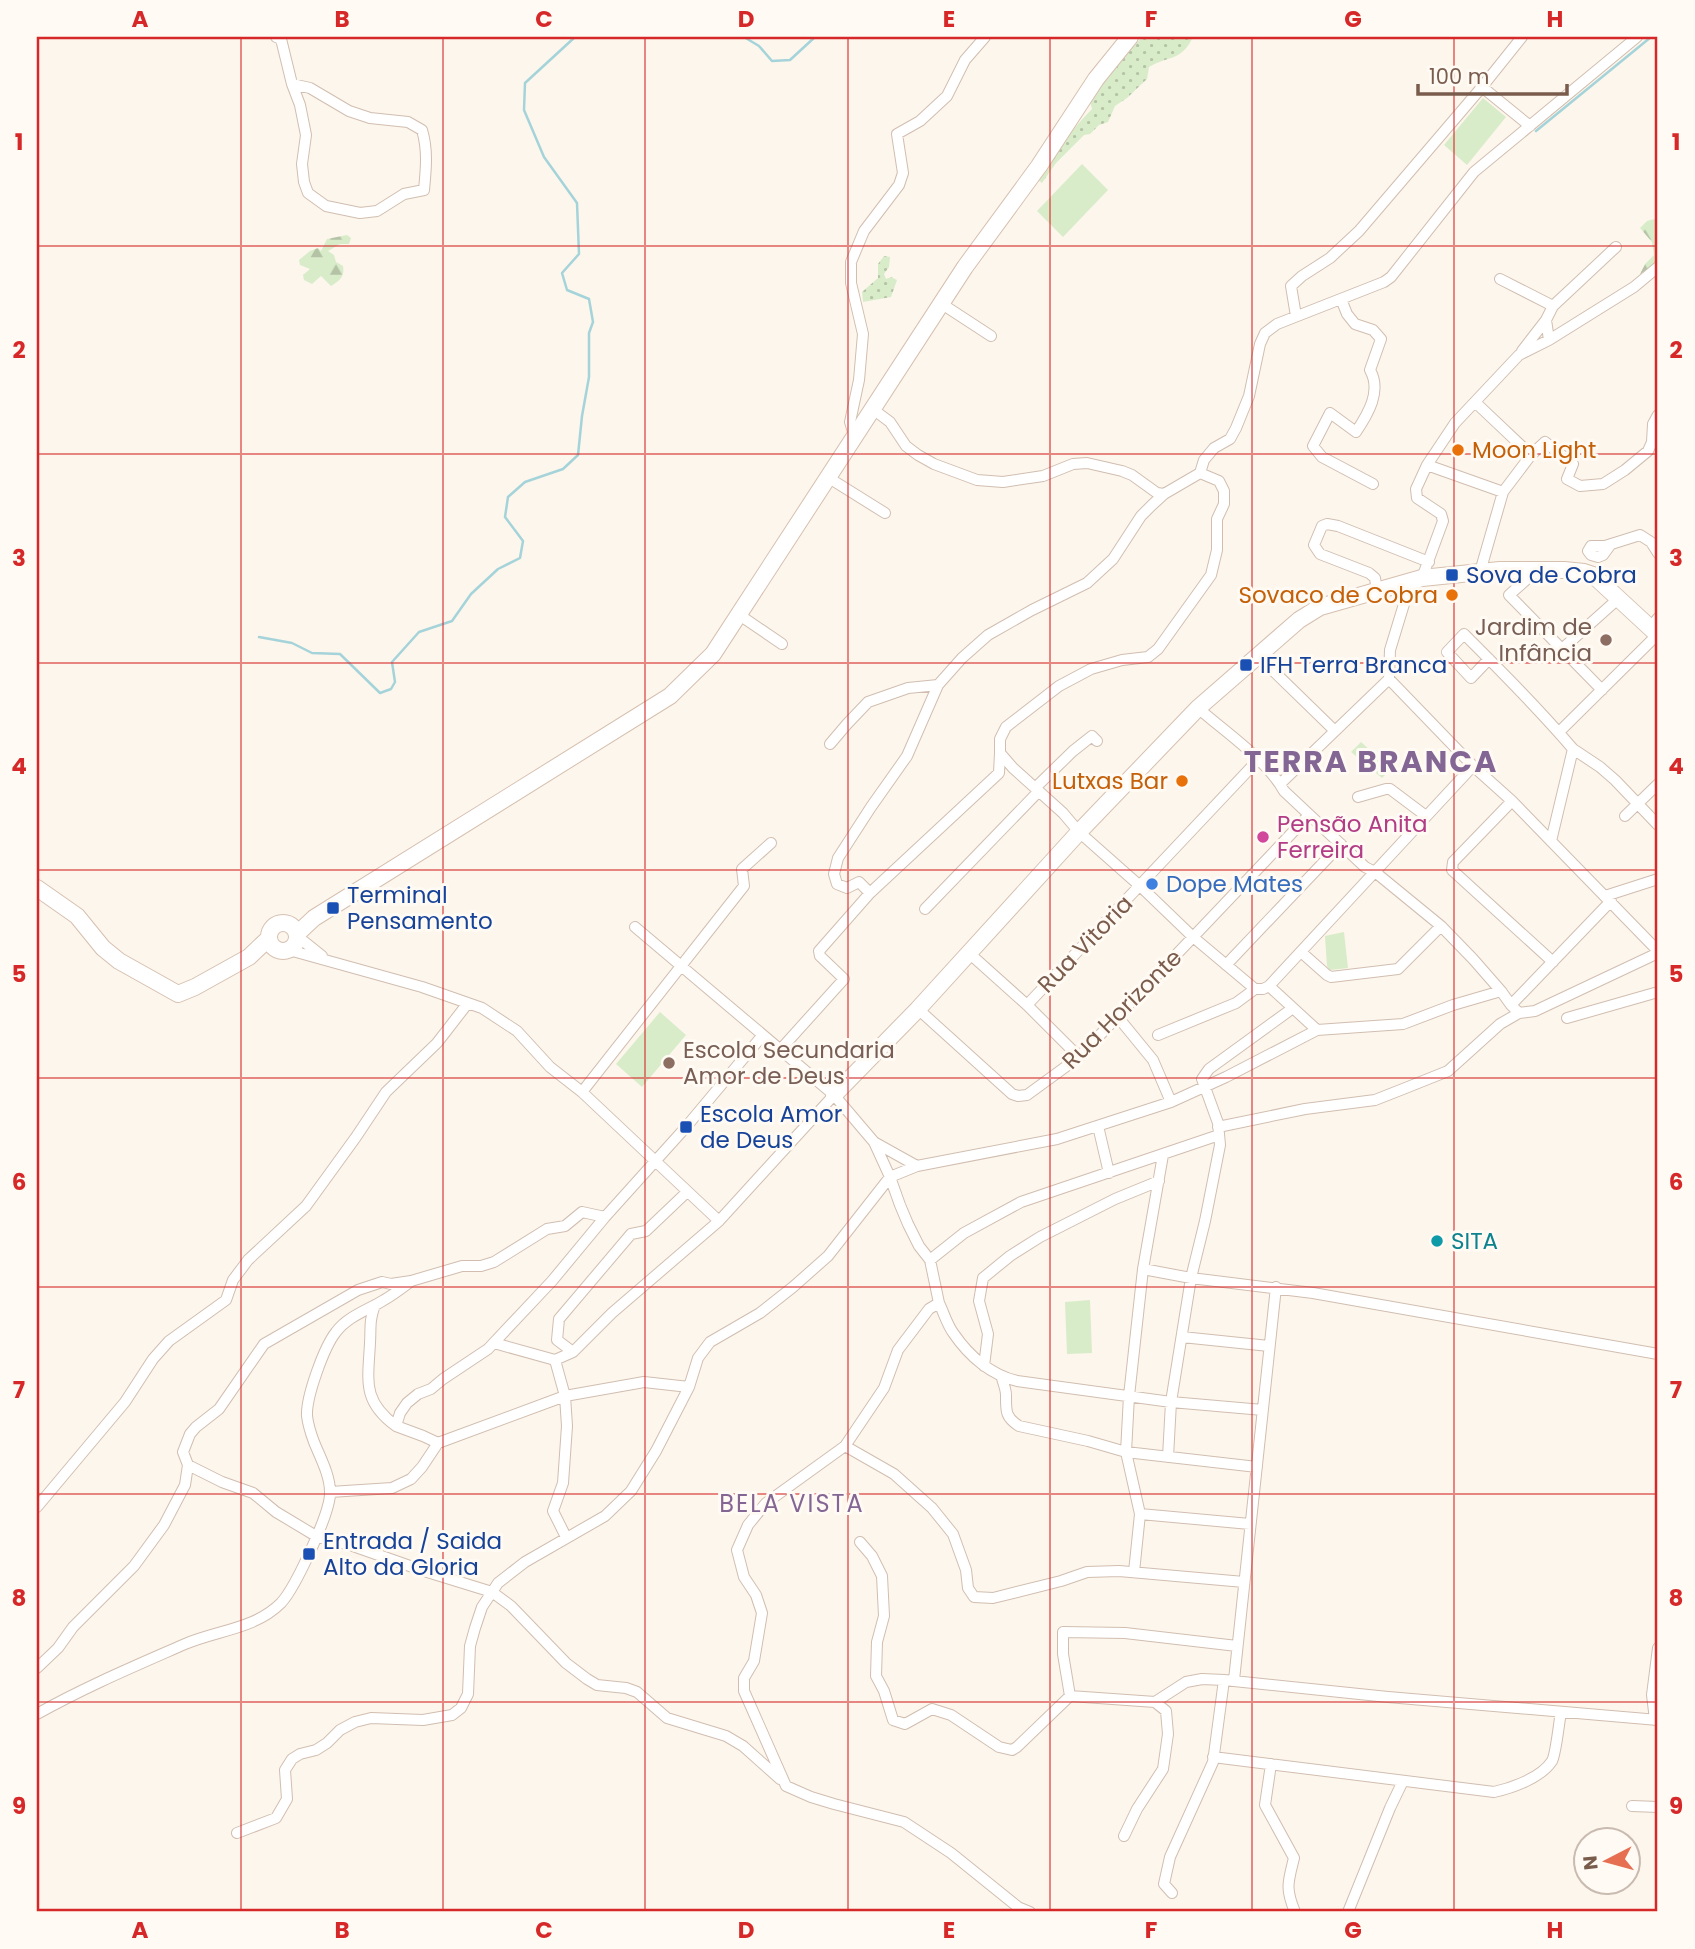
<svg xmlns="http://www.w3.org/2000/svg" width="1695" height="1949" font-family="Poppins,sans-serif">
	<defs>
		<pattern id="grass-dots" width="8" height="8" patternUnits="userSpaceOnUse" patternTransform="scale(1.75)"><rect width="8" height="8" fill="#d8ecc9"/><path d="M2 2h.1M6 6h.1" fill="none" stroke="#b4c2a5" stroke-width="1.8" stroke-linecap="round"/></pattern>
		<pattern id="forest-firs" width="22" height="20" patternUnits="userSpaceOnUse" patternTransform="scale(1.75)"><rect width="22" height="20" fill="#d8ecc9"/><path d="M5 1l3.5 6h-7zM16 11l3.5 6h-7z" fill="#b4c2a5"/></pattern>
	</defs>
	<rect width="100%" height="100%" fill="#fdf6ec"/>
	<path fill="url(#grass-dots)" d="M1142,37H1193C1181,62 1169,55 1149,67L1147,79L1127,98L1115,106L1108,122L1099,125L1090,134L1084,135L1056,163L1042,183L1038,180C1054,154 1071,130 1092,109L1089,98Z
		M884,256L890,257L889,267L884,274L886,279L891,277L897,280L891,297L863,302L862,292L878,278V264Z"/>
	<path fill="url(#forest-firs)" d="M1658,218V259L1650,268L1640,274L1645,264L1654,255L1652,242L1640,228L1647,221Z
		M347,235L351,238L349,244H340L328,251L334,255L336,262L343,266C345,277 339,281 331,286L321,276L312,284L304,280L303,275L310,269L300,265L299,260L310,251L318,248L321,251L327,239Z"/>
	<path fill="#d8ecc9" d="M1483,98L1506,117L1467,165L1444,145Z
		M1082,164L1108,190L1063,237L1037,211Z
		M1361,742L1391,769L1382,778L1351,752Z
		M1344,932L1348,968L1330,970L1327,966L1325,936Z
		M660,1012L686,1035L642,1087L616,1064Z
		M1090,1300L1092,1353L1067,1354L1065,1302Z"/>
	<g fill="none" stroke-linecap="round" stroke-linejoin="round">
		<path stroke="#a5d3da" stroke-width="2.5" d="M744,37L759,46L772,61L790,60L815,37
			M1536,131L1651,37
			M259,637L292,643L312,653L340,654L380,693L391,689L395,682L392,662L419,632L452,621L471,594L498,569L520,558L523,541L505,517L508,497L525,482L563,469L578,455L582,416L589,377V333L593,322L589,299L567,290L562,273L579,254L577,203L544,157L524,110L525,83L575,37"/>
		<g stroke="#d1beb0" stroke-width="12">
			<path id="street" d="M276,37L281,39L292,84L300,105L306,135L302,164L304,182L308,193L326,206L360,213L377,211L404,194L424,190C426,169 428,150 422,130L408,122L370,118L349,111L310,88L292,84
				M1482,87L1530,126
				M1500,279L1553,306
				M1341,299L1347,314L1355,324L1373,330L1381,339L1370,370C1382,391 1368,414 1356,432L1330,413L1313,446L1322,457L1373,484
				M942,304L991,336
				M1296,316L1291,286L1302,276L1330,258L1359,231L1482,87L1522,37
				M1549,340L1546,320L1553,306L1616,247
				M1522,351L1546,320
				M1476,403L1531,455
				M874,410L890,422L906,446L918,455L934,464L977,480L1003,482L1043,476L1073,464L1087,463L1122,471L1132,475L1157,493L1164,494
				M855,438L850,422L859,380L863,334L851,283V262L864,231L899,185L903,173L897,134L920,121L947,96L965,60L985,37
				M1427,465L1503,492L1480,572
				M1200,473L1219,481L1224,491V504L1217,519V550L1211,575L1158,649L1148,657L1122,660L1091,669L1059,686L1006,727L1000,739V753L1013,768L1063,813L1079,832L1140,886L1193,937L1255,989H1263L1269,986L1317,1030
				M829,478L885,513
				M1503,492L1531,455L1545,442L1573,464L1567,479L1580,486L1603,484L1625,470L1648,451L1652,442L1653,424L1658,415
				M1611,544L1603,555L1598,557L1591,555L1588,551L1591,546H1605L1640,535L1651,542L1658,553
				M1422,578L1443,521L1441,514L1417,498L1416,489L1427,465L1455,423L1519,355L1549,340L1634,287L1658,267
				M1526,580L1509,595L1602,690
				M1377,591L1375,578L1369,573L1320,554L1314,545L1322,526L1327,524L1338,526L1429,562
				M738,614L782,644
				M1651,627L1658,618
				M1562,649L1619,598
				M1257,655L1335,731
				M1489,659L1471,678L1447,652L1464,634C1501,671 1539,709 1573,749L1551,841
				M1389,679L1473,766L1512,801L1658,951
				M1389,679L1390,650L1411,581
				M1198,708C1225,732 1266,759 1284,791L1365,867L1375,872L1441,926L1473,959L1501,991L1511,1005L1519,1013L1535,1011L1658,953
				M1559,732L1658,634
				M830,744L847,724L868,702L908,688L938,685
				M1573,749L1600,767L1615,780L1658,825
				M1280,784L1389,679
				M1035,788L1073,751L1092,736L1097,741
				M1358,797L1386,789H1390L1426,816
				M1512,801L1453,862L1452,870L1553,962
				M1625,816L1658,784
				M870,893L859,882L847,888L837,884L834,874L838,858L871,807L907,756L938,685L962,658L988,635L1032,610L1087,583L1113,559L1141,516L1152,505L1164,494L1200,473L1204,460L1214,448L1230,439L1236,428L1249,396L1260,344L1265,333L1277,324L1384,282L1391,277L1474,172L1637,37
				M1605,896L1658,879
				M925,909L1039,791
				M635,927L834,1095L874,1142L890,1177L900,1205L908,1224L919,1246L930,1260L939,1303L929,1309L898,1350L884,1388L845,1446L766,1503L748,1525L737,1550L744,1577L756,1595L762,1613L754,1661L744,1678V1691L786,1786L811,1797L834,1804L904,1822L951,1853L1018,1907L1030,1912
				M297,936L322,956
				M289,950L422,987L482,1008L517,1031L550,1067L582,1092L719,1221
				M1301,952L1327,975L1331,977L1398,969L1441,926
				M969,953L1027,1005L1079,1057
				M1226,965L1341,844
				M1269,986L1473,766
				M1027,1005L1258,760
				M1511,1005L1611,901
				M918,1009L1012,1094L1018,1096L1027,1095L1079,1057L1309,815
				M1117,1016L1153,1060L1171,1102
				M1567,1018L1658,992
				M1158,1035L1236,1003L1255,989
				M780,1050L844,979L820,956L819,951L870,893L999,773L1000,753
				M582,1092L744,886L742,869L771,843
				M1098,1126L1109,1173
				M1218,1127L1305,1109L1375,1100L1403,1089L1448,1071L1500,1024L1519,1013
				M874,1142L917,1166
				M930,1260L964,1233L1021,1202L1219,1135
				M1143,1269L1191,1278L1313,1293L1658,1354
				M939,1303C944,1313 947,1325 954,1334C969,1356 991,1375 1017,1381L1171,1402L1263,1410
				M375,1305C369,1321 371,1327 370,1343C368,1381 362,1401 396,1426
				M1182,1337L1269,1346
				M494,1343L555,1360L573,1352L612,1313L719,1221L834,1095
				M573,1352L557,1340L559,1319L631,1234L646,1231L687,1192
				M555,1360L565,1396L567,1426L563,1483L553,1511L566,1537
				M984,1366L988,1334L979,1301L983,1278L1010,1256L1040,1237L1115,1199L1159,1181
				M1002,1378C1003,1383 1006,1389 1006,1395C1006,1411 1005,1417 1019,1426L1088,1441L1126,1452L1257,1467
				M438,1443L423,1436L396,1426L400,1413L407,1403L418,1394L431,1389L443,1379L488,1349L552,1281L605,1217
				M845,1446L894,1474L932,1508L953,1534L966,1570L968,1588L974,1597L993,1598L1061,1581L1087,1572L1119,1571L1244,1582
				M1168,1457L1171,1402L1191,1278L1205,1221L1220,1145L1218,1123L1202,1079L1209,1069L1293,1008
				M188,1465L183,1452L190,1434L196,1427L219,1409L264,1344L358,1290L382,1282L391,1284L411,1281L462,1266H481L494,1262L547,1229L565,1226L582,1212L605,1217L686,1127L762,1036
				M330,1492L392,1488L411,1479L422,1467L438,1443L565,1396L644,1382L689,1387
				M37,1507L125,1402L153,1359L169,1341L226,1300L233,1280L248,1260L306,1206L356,1137L386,1092L437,1043L468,1003
				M1140,1514L1250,1524
				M860,1542L872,1556L882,1576L884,1616L877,1642L876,1676L884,1691L893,1720L905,1724L932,1709L951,1715L999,1747L1012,1750L1017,1747L1070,1696L1155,1702L1186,1682L1202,1679L1224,1680
				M1134,1572L1140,1514L1126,1452L1129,1396L1143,1269L1163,1155
				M37,1668L58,1648L73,1627L134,1566L164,1525L185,1485L188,1465L222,1482L253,1493L276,1512L316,1536L353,1546L424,1571L492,1592L511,1606L566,1663L587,1679L597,1685L626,1688L637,1692L667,1718L726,1736L743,1746L780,1779
				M1234,1680L1276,1287
				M1070,1696L1063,1654V1632L1125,1633L1237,1646
				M37,1714C85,1687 135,1666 185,1644C218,1630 255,1629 281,1603C295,1588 331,1512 330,1492C330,1475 320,1457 314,1442C311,1434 308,1424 307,1416C306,1397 324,1347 336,1332C348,1316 368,1310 384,1300C393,1295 402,1288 410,1282
				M1655,1720L1652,1695L1658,1648
				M1213,1757L1494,1792C1512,1788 1541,1778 1552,1761C1556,1754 1559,1722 1561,1712
				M1271,1764L1265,1805L1294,1858C1288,1882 1285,1888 1295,1912
				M1632,1806L1658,1807
				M237,1833L276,1818L287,1799L285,1770L292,1759L300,1754L316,1750L327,1743L340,1730L355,1722L371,1718L423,1720L452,1715L461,1708L468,1694L470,1646L475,1628L482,1607L498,1583L525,1562L605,1516L631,1491L656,1451L689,1387L698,1358L710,1342L760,1313L793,1287L828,1256L890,1177L917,1166L1057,1139L1171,1102L1226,1077L1317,1030L1403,1024L1453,1005L1501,991
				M1124,1836L1137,1809L1163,1769L1168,1734L1166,1711L1155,1702
				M1172,1893L1164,1884L1170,1857L1213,1762L1224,1680L1388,1697L1658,1720
				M1348,1912L1390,1808L1403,1781"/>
		</g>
		<g stroke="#d6c0b0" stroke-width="18">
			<path id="secondary" d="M37,888L77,916L103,948L119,961L178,994L195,987L249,957L268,939
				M269 937a14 14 0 1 1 28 0a14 14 0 1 1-28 0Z
				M297,934L314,918L670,696L713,654L965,267L1039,166L1096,79L1130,37
				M834,1095L918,1009L1079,832L1198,708L1299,620L1320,607L1422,578L1500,570H1564L1584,572L1593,575L1658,635"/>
		</g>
		<use href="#street" stroke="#fff" stroke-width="10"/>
		<use href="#secondary" stroke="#fff" stroke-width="16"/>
	</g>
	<path fill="none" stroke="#d62828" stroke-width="2" stroke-opacity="0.55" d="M241,37V1912M443,37V1912M645,37V1912M848,37V1912M1050,37V1912M1252,37V1912M1454,37V1912M37,246H1658M37,454H1658M37,663H1658M37,870H1658M37,1078H1658M37,1287H1658M37,1494H1658M37,1702H1658"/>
	<g fill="#e8710a" stroke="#fffaf3" stroke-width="2.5">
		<circle cx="1458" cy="450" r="7"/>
		<circle cx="1452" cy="595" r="7"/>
		<circle cx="1182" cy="781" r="7"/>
	</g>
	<g fill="#1a4fb4" stroke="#fffaf3" stroke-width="2.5">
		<rect x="1445" y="568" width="14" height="14" rx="3.5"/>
		<rect x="1239" y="658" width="14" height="14" rx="3.5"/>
		<rect x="326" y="901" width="14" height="14" rx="3.5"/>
		<rect x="679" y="1120" width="14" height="14" rx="3.5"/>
		<rect x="302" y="1547" width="14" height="14" rx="3.5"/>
	</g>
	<g fill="#8d6e63" stroke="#fffaf3" stroke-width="2.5">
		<circle cx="1606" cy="640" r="7"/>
		<circle cx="669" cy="1063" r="7"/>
	</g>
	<circle fill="#d1479c" stroke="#fffaf3" stroke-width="2.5" cx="1263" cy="837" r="7"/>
	<circle fill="#3f7fe0" stroke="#fffaf3" stroke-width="2.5" cx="1152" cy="884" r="7"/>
	<circle fill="#0f9aa8" stroke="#fffaf3" stroke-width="2.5" cx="1437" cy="1241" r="7"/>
	<g text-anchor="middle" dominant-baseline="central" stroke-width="6" stroke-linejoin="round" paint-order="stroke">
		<g font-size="23" fill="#c56008" stroke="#fffaf3" text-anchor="end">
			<text x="1472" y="450" text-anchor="start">Moon Light</text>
			<text x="1438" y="595">Sovaco de Cobra</text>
			<text x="1168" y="781">Lutxas Bar</text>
		</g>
		<g font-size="23" fill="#164399" stroke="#fffaf3" text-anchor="start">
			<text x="1466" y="575">Sova de Cobra</text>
			<text x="1260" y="665">IFH Terra Branca</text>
			<text x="347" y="895">Terminal<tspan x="347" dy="26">Pensamento</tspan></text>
			<text x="700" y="1114">Escola Amor<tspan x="700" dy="26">de Deus</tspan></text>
			<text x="323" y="1541">Entrada / Saida<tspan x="323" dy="26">Alto da Gloria</tspan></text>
		</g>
		<g font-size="23" fill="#785e54" stroke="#fffaf3" text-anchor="end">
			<text x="1592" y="627">Jardim de<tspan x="1592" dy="26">Infância</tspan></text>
			<text x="683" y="1050" text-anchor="start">Escola Secundaria<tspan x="683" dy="26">Amor de Deus</tspan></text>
		</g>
		<g font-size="23" fill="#b23c85" stroke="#fffaf3" text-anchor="start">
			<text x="1277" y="824">Pensão Anita<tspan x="1277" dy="26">Ferreira</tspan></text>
		</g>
		<g font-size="23" fill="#366cbe" stroke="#fffaf3" text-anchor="start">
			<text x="1166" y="884">Dope Mates</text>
		</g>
		<g font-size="23" fill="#7a5c4d" stroke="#fffaf3">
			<text transform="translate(1085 944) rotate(-46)">Rua Vitoria</text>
			<text transform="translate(1122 1009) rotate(-45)">Rua Horizonte</text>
		</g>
		<g font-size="23" fill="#0d838f" stroke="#fffaf3" text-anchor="start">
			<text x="1451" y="1241">SITA</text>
		</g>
		<g font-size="24" letter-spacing="2" fill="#846695" stroke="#fffaf3">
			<text x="792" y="1503">BELA VISTA</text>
		</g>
		<g font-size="30" font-weight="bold" letter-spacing="2" fill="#846695" stroke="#fffaf3">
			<text x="1371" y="761">TERRA BRANCA</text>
		</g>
	</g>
	<rect width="1695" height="1949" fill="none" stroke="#fffaf3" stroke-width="77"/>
	<g transform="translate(1607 1861) rotate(264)"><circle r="33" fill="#fffaf3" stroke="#cabbb1" stroke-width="2"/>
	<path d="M0-5L12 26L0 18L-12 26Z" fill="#e76f51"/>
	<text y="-10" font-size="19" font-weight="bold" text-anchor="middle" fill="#7a5c4d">N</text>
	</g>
	<path d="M1418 84v10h149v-10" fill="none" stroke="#7a5c4d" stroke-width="3.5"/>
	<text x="1429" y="84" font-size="21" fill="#7a5c4d" stroke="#fffaf3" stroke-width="5" paint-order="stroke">100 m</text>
	<rect x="38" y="38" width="1618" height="1872" fill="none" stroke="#d62828" stroke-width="2.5"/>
	<g font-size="23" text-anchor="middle" font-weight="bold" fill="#d62828">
		<text x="140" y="27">A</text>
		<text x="342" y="27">B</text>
		<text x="544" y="27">C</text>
		<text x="746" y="27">D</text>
		<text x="949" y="27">E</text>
		<text x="1151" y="27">F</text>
		<text x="1353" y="27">G</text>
		<text x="1555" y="27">H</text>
		<text x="19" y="150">1</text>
		<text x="1676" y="150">1</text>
		<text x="19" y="358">2</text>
		<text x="1676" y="358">2</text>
		<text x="19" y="566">3</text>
		<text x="1676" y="566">3</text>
		<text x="19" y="774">4</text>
		<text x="1676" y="774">4</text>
		<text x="19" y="982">5</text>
		<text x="1676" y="982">5</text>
		<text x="19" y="1190">6</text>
		<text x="1676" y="1190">6</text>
		<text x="19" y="1398">7</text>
		<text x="1676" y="1398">7</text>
		<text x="19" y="1606">8</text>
		<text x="1676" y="1606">8</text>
		<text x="19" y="1814">9</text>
		<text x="1676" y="1814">9</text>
		<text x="140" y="1938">A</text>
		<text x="342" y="1938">B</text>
		<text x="544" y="1938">C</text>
		<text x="746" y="1938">D</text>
		<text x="949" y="1938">E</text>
		<text x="1151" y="1938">F</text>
		<text x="1353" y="1938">G</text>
		<text x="1555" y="1938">H</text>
	</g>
</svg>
